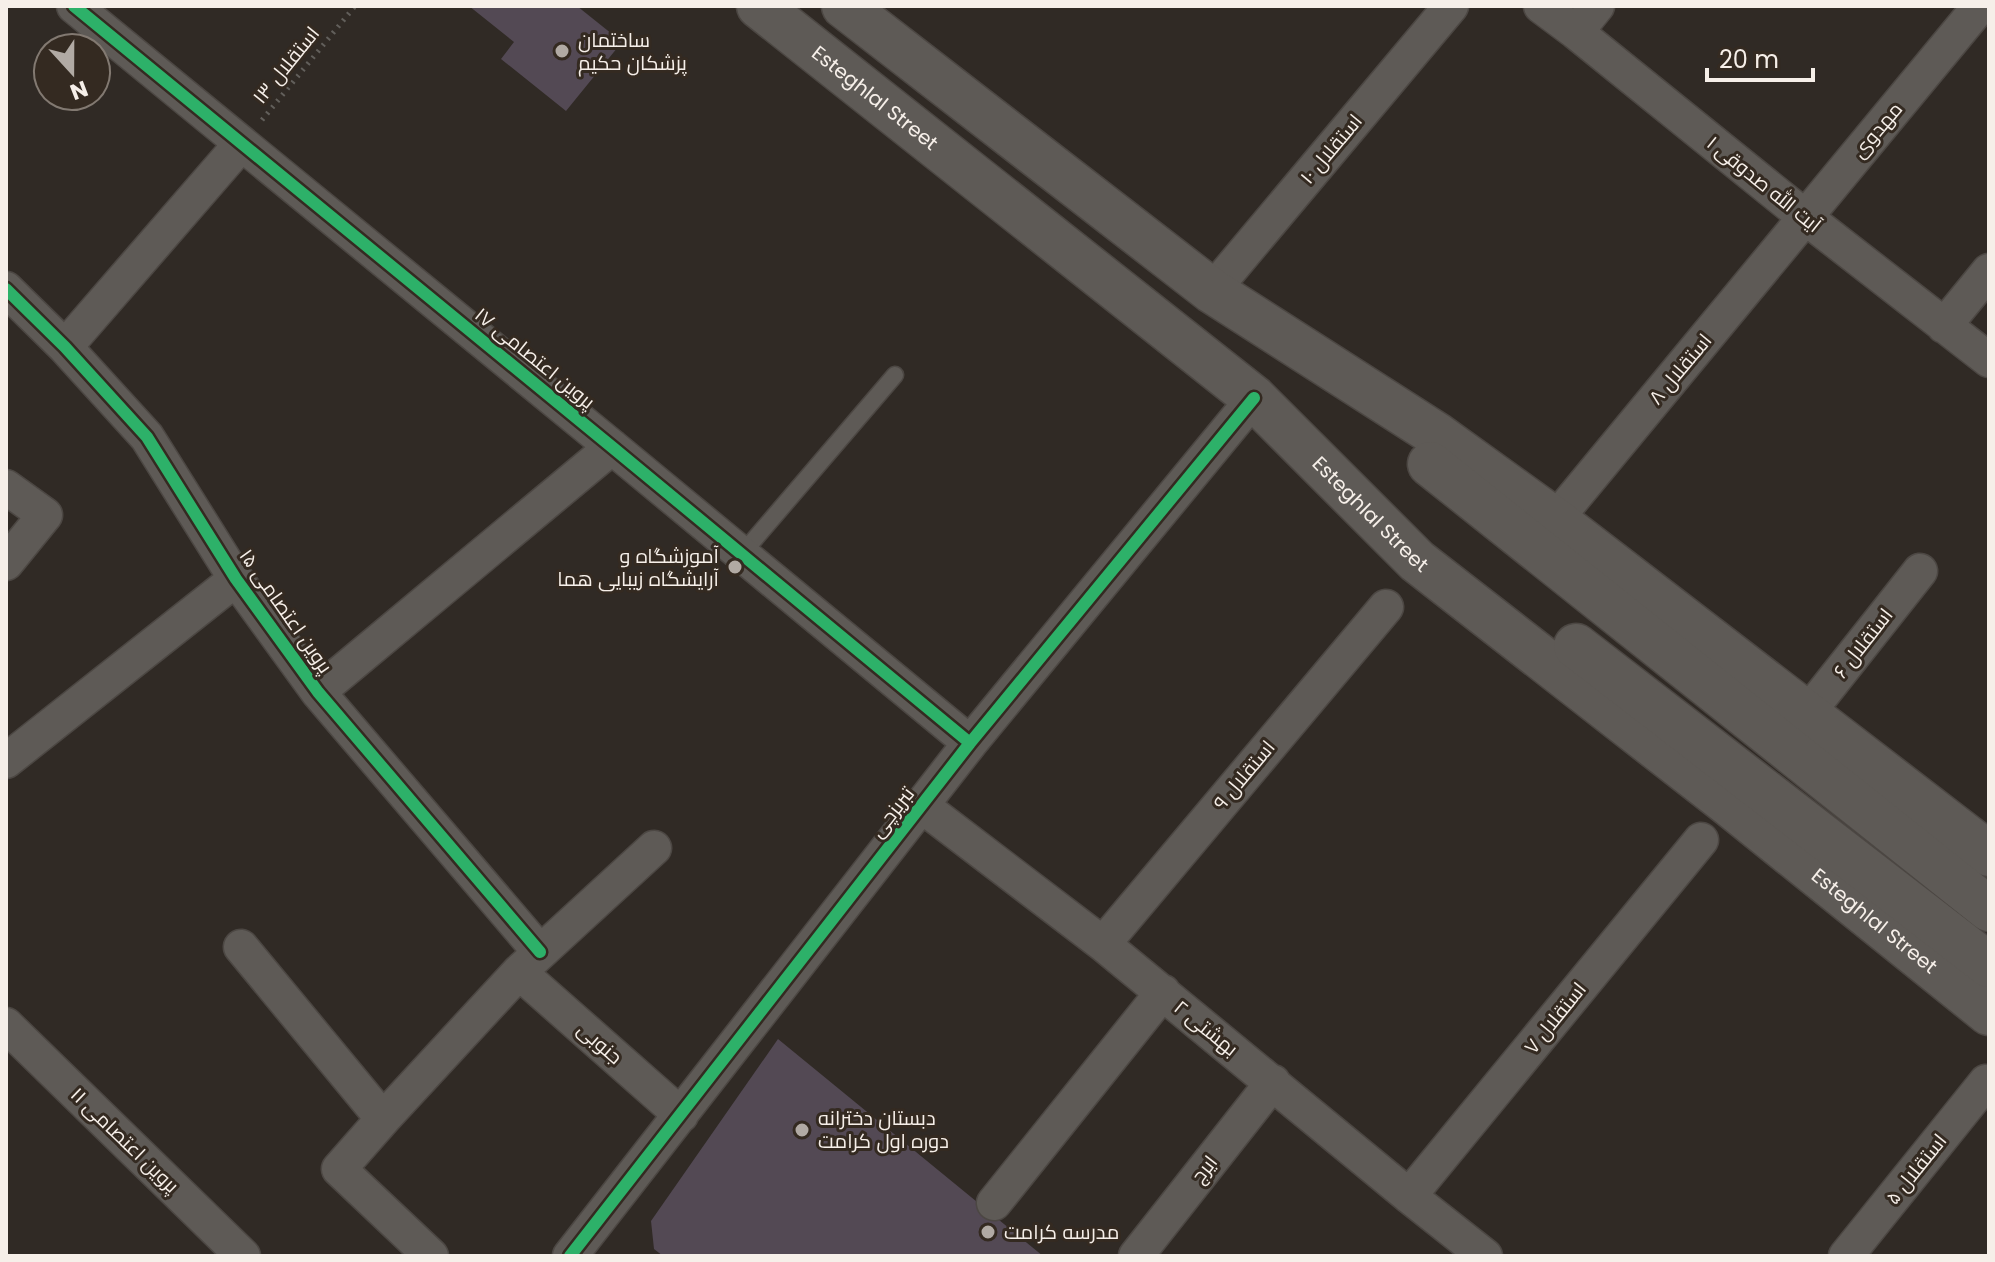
<svg xmlns="http://www.w3.org/2000/svg" width="1995" height="1262" font-family="Poppins,Cairo,sans-serif">
	<rect width="100%" height="100%" fill="#302a25"/>
	<path fill="#534954" d="M469,6H577L622,42L566,111L501,59L514,42Z
		M778,1039L1043,1256H663L654,1249L651,1221Z"/>
	<g fill="none" stroke-linecap="round" stroke-linejoin="round">
		<g stroke="#4c4743" stroke-width="19">
			<path id="service" d="M741,555L895,375"/>
		</g>
		<g stroke="#4c4743" stroke-width="37">
			<path id="minor" d="M74,6L612,447L970,743
				M1541,6L1576,32L1805,217L1989,360
				M1576,32L1597,6
				M6,289L65,347L147,437L236,579L318,692L540,952
				M1212,291L1451,6
				M1944,326L1989,271
				M65,347L241,144
				M6,487L45,515L6,563
				M1555,520L1980,6
				M318,692L612,447
				M1806,715L1920,571
				M6,761L236,579
				M922,806L1103,944L1409,1196L1485,1256
				M1103,944L1386,607
				M241,947L383,1119
				M519,972L681,1115
				M6,1025L243,1256
				M1409,1196L1701,840
				M994,1203L1163,992
				M431,1256L339,1169L383,1119L519,972L654,848
				M570,1256L970,743L1254,398
				M1136,1256L1273,1082
				M1846,1256L1986,1082"/>
		</g>
		<g stroke="#4c4743" stroke-width="47">
			<g id="secondary">
				<path id="s1" d="M759,6L1254,398L1417,561L1729,804L1989,1013"/>
				<path d="M844,6L1212,291L1437,435L1555,520L1989,854"/>
				<path d="M1430,464L1989,909"/>
				<path d="M1576,646L1989,965"/>
			</g>
		</g>
		<path stroke="#625f5b" stroke-width="5" stroke-dasharray="2 6" stroke-linecap="butt" d="M262,120L355,6"/>
		<use href="#service" stroke="#5e5a56" stroke-width="16"/>
		<use href="#minor" stroke="#5e5a56" stroke-width="34"/>
		<use href="#secondary" stroke="#5e5a56" stroke-width="44"/>
		<g stroke="#342a21" stroke-width="17">
			<path id="cycleway" d="M74,6L612,447L970,743
				M6,289L65,347L147,437L236,579L318,692L540,952
				M570,1256L970,743L1254,398"/>
		</g>
		<use href="#cycleway" stroke="#2db169" stroke-width="12"/>
	</g>
	<g fill="#b1aaa4" stroke="#342a21" stroke-width="3">
		<circle cx="562" cy="51" r="8"/>
		<circle cx="735" cy="567" r="8"/>
		<circle cx="802" cy="1130" r="8"/>
		<circle cx="988" cy="1232" r="8"/>
	</g>
	<g text-anchor="middle" dominant-baseline="central" stroke-width="6" stroke-linejoin="round" paint-order="stroke">
		<g font-size="20" fill="#f6efe9" stroke="#342a21" text-anchor="start">
			<text x="578" y="40">ساختمان<tspan x="578" dy="23">پزشکان حکیم</tspan></text>
			<text x="719" y="556" text-anchor="end">آموزشگاه و<tspan x="719" dy="23">آرایشگاه زیبایی هما</tspan></text>
			<text x="818" y="1118">دبستان دخترانه<tspan x="818" dy="23">دوره اول کرامت</tspan></text>
			<text x="1004" y="1232">مدرسه کرامت</text>
		</g>
		<g font-size="20" fill="#f6efe9" stroke="#342a21">
			<text transform="translate(286 65) rotate(-51)">استقلال ۱۳</text>
			<text stroke="none"><textPath href="#s1" startOffset="148">Esteghlal Street</textPath></text>
			<text transform="translate(1877 130) rotate(-50)">مهدوی</text>
			<text transform="translate(1331 149) rotate(-50)">استقلال ۱۰</text>
			<text transform="translate(1764 184) rotate(39)">آیت الله صدوقی ۱</text>
			<text transform="translate(535 358) rotate(39)">پروین اعتصامی ۱۷</text>
			<text transform="translate(1680 369) rotate(-50)">استقلال ۸</text>
			<text stroke="none"><textPath href="#s1" startOffset="796">Esteghlal Street</textPath></text>
			<text transform="translate(286 611) rotate(55)">پروین اعتصامی ۱۵</text>
			<text transform="translate(1863 643) rotate(-52)">استقلال ۶</text>
			<text transform="translate(1244 775) rotate(-50)">استقلال ۹</text>
			<text transform="translate(892 812) rotate(-52)">تبریزچی</text>
			<text stroke="none"><textPath href="#s1" startOffset="1444">Esteghlal Street</textPath></text>
			<text transform="translate(1555 1018) rotate(-51)">استقلال ۷</text>
			<text transform="translate(1206 1028) rotate(39)">بهشتی ۲</text>
			<text transform="translate(600 1043) rotate(41)">جنوبی</text>
			<text transform="translate(125 1140) rotate(44)">پروین اعتصامی ۱۱</text>
			<text transform="translate(1204 1169) rotate(-52)">ایرج</text>
			<text transform="translate(1916 1169) rotate(-51)">استقلال ۵</text>
		</g>
	</g>
	<rect width="1995" height="1262" fill="none" stroke="#f6efe9" stroke-width="16"/>
	<g transform="translate(72 72) rotate(159)"><circle r="38" fill="#342a21" stroke="#827971" stroke-width="2"/>
	<path d="M0-6L14 30L0 20L-14 30Z" fill="#b1aaa4"/>
	<text y="-12" font-size="22" font-weight="bold" text-anchor="middle" fill="#f6efe9">N</text>
	</g>
	<path d="M1707 68v12h106v-12" fill="none" stroke="#f6efe9" stroke-width="4"/>
	<text x="1719" y="68" font-size="24" fill="#f6efe9" stroke="#342a21" stroke-width="6" paint-order="stroke">20 m</text>
</svg>
